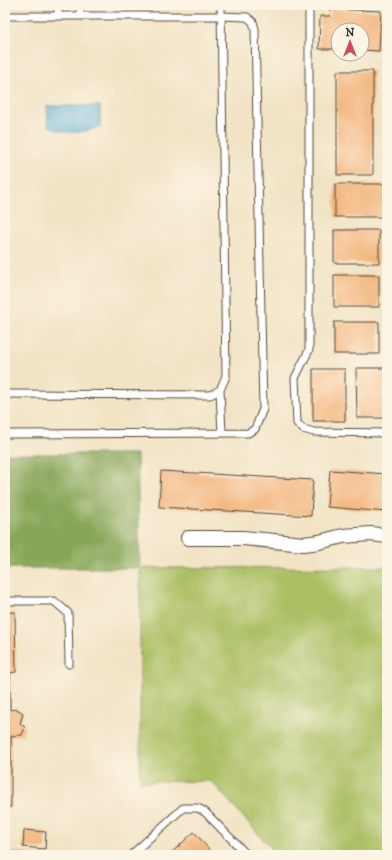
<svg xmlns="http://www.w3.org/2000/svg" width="392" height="860" font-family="'IM FELL DW Pica',serif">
	<rect width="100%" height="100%" fill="#fcf5e5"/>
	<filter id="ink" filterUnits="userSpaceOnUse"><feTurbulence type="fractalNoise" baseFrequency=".025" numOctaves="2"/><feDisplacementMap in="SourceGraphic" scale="8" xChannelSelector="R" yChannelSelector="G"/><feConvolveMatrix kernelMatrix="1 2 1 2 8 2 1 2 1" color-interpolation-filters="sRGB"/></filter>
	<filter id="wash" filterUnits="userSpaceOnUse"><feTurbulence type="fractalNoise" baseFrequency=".012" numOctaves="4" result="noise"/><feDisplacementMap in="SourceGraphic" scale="16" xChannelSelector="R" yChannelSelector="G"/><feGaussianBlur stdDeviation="0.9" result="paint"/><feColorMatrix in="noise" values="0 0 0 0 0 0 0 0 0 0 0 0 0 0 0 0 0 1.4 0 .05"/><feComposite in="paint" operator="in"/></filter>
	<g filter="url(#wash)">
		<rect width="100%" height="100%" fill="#f1e3c4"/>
		<path fill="#aabf63" stroke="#727440" d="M387,567V855H277L211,781L140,782V568Z"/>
		<path fill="#87a659" stroke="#61683c" d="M5,454H137L140,568H5Z"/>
		<path fill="#5fb0da" stroke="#4d6d7c" d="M47,106H100V126C86,133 62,136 48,125Z"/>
		<g id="blocks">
			<path fill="#f3b57e" d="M331,9L381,11L379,51L362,50V30H338V49H319L320,16H330Z
				M337,71H373V175H337Z
				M335,184H386V217H335Z
				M334,230H379V263H334Z
				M334,275H379V307H334Z
				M334,322H379V354H334Z
				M356,368H387V418H357Z
				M313,369H345V421H313Z
				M330,470L387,474V512L327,507Z
				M161,471L313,480L311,516L159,507Z
				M15,612L16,672L10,673V710L17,709L23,713L20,724L25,727L22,735L11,736V807H5V613Z
				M24,830L46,832L45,849L23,847Z
				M194,832L214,855H169Z
				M11,852L31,854V855H11Z"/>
		</g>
	</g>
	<g filter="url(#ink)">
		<use href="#blocks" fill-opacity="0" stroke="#564637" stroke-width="1"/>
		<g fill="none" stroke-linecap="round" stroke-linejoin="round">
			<g stroke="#564637" stroke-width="9">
				<path id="lane" d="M309,5V350L295,378L297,423L303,429L314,432L387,433
					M5,16H221L247,17L253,22L255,29L263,409L255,429L248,433L5,434
					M58,16V5
					M80,16V5
					M220,390L222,433
					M5,394L210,395L220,390L226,376L221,5
					M5,601H54L68,613L69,664
					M131,855L183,808H198L205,812L247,855"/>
			</g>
			<g stroke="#564637" stroke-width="16">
				<path id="street" d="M188,538H243L304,544L319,542L343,536L371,534L387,536"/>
			</g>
			<use href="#lane" stroke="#fff" stroke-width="7"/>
			<use href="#street" stroke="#fff" stroke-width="14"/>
		</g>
	</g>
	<rect width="392" height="860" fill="none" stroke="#fcf5e5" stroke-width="20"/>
	<g transform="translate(350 42)"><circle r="19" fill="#fcf5e5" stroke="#afa495"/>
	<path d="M0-3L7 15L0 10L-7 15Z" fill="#d1495b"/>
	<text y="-6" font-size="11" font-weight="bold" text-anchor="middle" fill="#3b2a1e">N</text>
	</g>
</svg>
